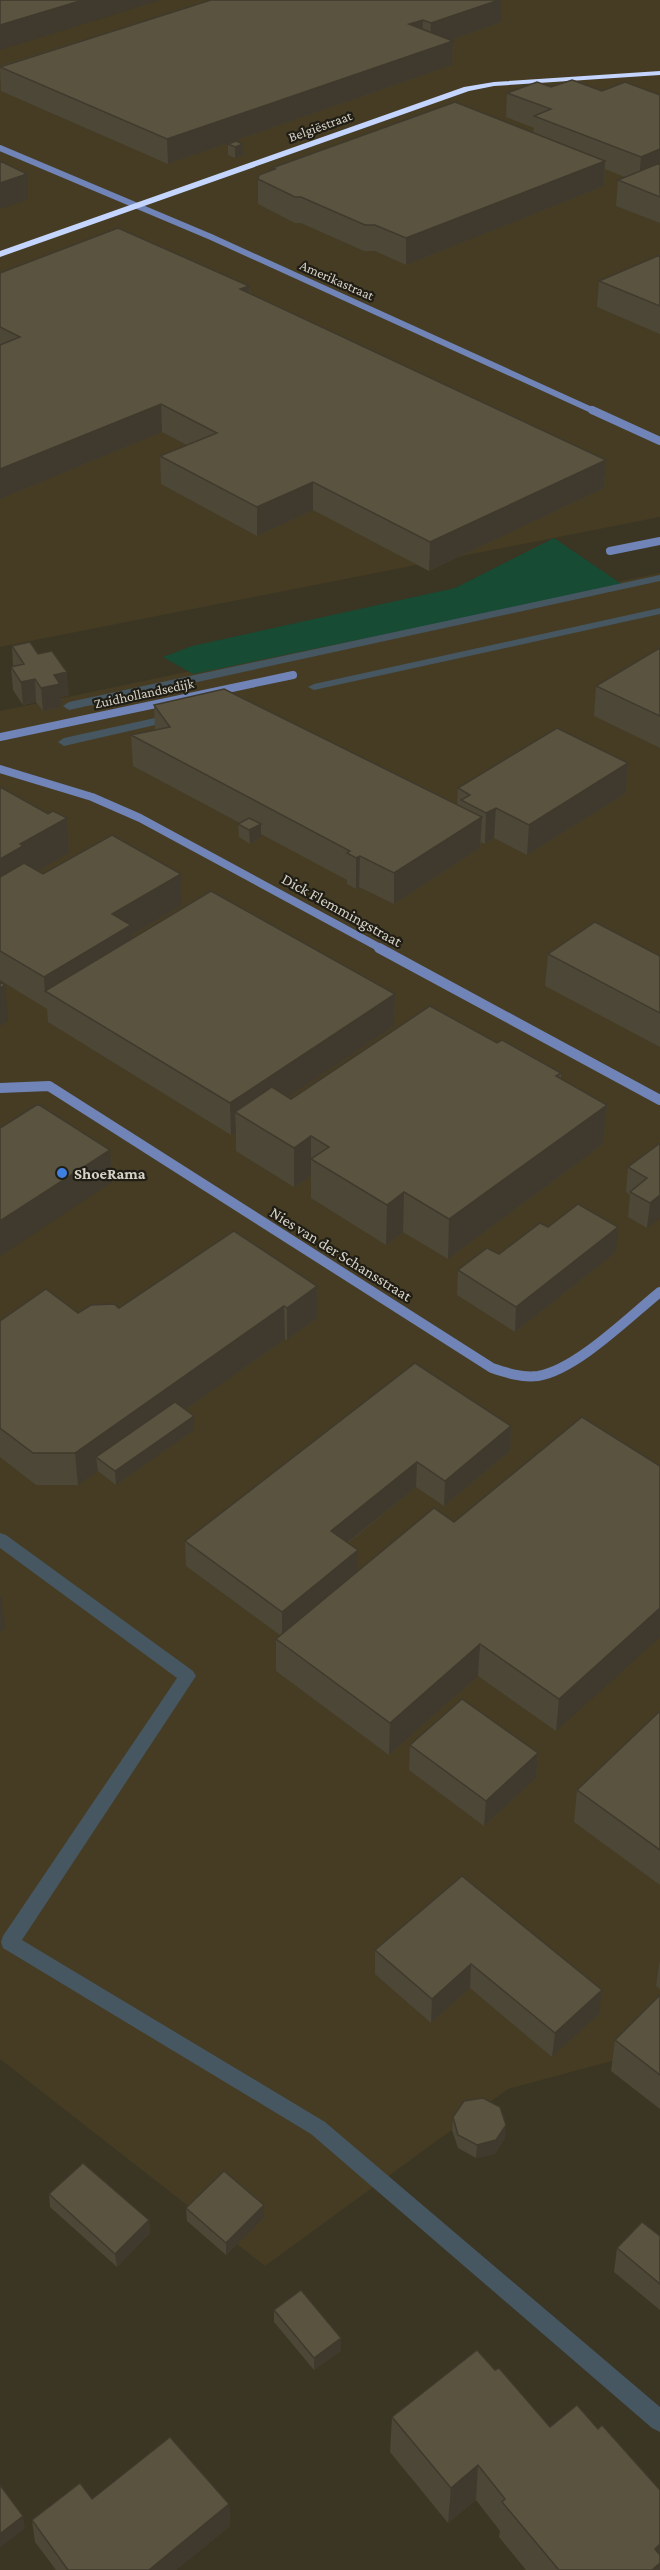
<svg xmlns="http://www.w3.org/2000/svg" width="660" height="2570" font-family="'Crimson Pro',serif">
	<rect width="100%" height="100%" fill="#3b3523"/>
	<path fill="#453c23" d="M0,0H660V517L0,647Z
		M660,573V2048L508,2089L265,2266L0,2059V711Z"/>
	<path fill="#174b33" d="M554,538L623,585L193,674L163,657L192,646L455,588Z"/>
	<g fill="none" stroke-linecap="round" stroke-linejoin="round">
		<path fill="#465762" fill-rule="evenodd" d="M660,575V581L69,710L63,706L69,702Z
			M660,608V614L314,690L308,687L314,684Z
			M173,714L177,716V720L64,746L58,742L64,738Z
			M0,1533L6,1535L193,1671L196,1676L22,1940L325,2122L660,2407V2432L652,2428L311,2134L3,1948L1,1942L3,1936L177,1678L0,1548Z"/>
		<path stroke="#7184b7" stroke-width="6" d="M0,148L211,237L596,412"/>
		<path stroke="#7184b7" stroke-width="8" d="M592,410L660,441
			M610,551L660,541
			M0,737L293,675
			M0,769L92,797L140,818L382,949"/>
		<path stroke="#7184b7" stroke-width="10" d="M379,948L660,1100
			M0,1088L49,1086L492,1368C507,1373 522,1378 538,1376C576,1370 629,1317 660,1292"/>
		<path fill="#c4d5ff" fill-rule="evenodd" d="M660,71V75L494,86L469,91L0,257V251L464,87L494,82Z"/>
	</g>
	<path fill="#4d4737" d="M211,0L502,22L450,40L453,41L452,65L168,164L1,91L0,66Z
		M551,87L660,95V223L616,206L618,180L625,177L605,169L604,186L406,265L375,251H364L301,223H295L258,204V179L272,170V168L533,133L534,128L506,117L507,93Z
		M228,144H243V155L235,158L228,155Z
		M660,255V334L597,307L599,281Z
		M0,273L249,286L250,294L606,460L604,488L429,571L313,510L257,536L161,484L160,456L187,445L162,432L0,499Z
		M12,646L69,695L61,697V707L43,711L36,702L23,705L13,690L11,667H13Z
		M660,648V748L594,716L596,686Z
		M154,705L457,805L458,788L628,763L626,793L527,855L494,838L485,844L481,842L480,848L394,904L359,887L356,889L347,884V880L261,834V837L250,844L239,837L238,824L240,823L133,766L131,735L155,730Z
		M0,787L48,814L67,818L69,853L38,871L43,874H181L182,905L132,935V939L395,994L394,1026L288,1097L291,1099L497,1043L561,1073V1079L607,1105L603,1144L448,1259L403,1232L386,1245L311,1198V1176L294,1187L236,1151V1132L231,1135L48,1022L47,1009L0,980Z
		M548,954L660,956V1047L545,986Z
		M660,1143L647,1228L628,1217L630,1195L626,1192L628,1167Z
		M616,1252L515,1332L457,1295L458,1270L499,1254Z
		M317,1286V1318L287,1340L285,1339L185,1410L194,1416V1430L116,1485L98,1471L78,1485H36L0,1457V1321Z
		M511,1426L510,1451L444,1506L416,1487L348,1543L358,1550V1571L454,1522L660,1466L556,1731L478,1676L389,1755L276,1671V1639L280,1635L186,1566L185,1541Z
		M660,1711V1885L574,1822L577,1790Z
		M410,1745L538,1753L536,1778L484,1826L409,1770Z
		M462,1876L599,2014L552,2057L470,1988L431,2023L375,1974V1950Z
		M660,1959V1989L656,1986Z
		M660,1995V2109L611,2071L615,2040Z
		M453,2117L505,2138L495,2154L476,2158L458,2148L452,2130Z
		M49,2194L149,2220L150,2233L117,2267L50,2207Z
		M186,2208L264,2218L226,2255L187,2221Z
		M660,2236V2310L614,2272L617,2248Z
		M274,2310L341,2351L314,2370L274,2322Z
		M495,2370L550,2427L598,2429L660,2570H526L499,2537L500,2531L476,2500L448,2523L390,2452L392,2417Z
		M92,2499L229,2504L230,2526L176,2570H56L35,2542L32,2520Z"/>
	<path fill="#3f3a2d" d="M83,0H161L0,50V25Z
		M499,0H502V22L430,47L431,23Z
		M423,20L422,44L409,24Z
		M453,41L452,65L168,164L167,139Z
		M243,144V155L235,158V147Z
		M660,149V174L639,182L641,157Z
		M605,161L604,186L406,265V238Z
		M27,174L28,199L0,209V183Z
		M249,286L250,312L240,289Z
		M161,404L162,432L0,499V469Z
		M606,460L604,488L429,571L430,542Z
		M313,482V510L257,536V507Z
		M67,672L69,695L61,697V707L43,711L41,688L54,675Z
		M35,679L36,702L23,705L21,682Z
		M628,763L626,793L527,855L529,825Z
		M496,808L494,838L485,844L486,813Z
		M482,817L480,848L394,904V873Z
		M67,818L69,853L26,878L0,896V859L20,844Z
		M261,824V837L250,844L249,830Z
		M360,856L359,887L356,889V858Z
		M181,874L182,905L132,935L133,957L45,991L46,1009L44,977L112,914Z
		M5,985L8,1021L0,1026V988Z
		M395,994L394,1026L251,1122L235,1112L236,1132L231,1135L230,1103Z
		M607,1105L603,1144L448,1259L449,1219Z
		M311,1136V1176L294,1187V1148Z
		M110,1150L112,1182L0,1256V1221Z
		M404,1192L403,1232L386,1245L387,1205Z
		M660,1195V1218L647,1228L650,1203Z
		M618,1227L616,1252L515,1332L516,1307Z
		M317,1286V1318L287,1340V1308Z
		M284,1306L285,1339L107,1465L96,1457L98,1471L78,1485L75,1453Z
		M194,1416V1430L116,1485L115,1471Z
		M511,1426L510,1451L444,1506L445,1481Z
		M417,1462L416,1487L331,1556V1531Z
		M358,1550V1575L282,1636V1612Z
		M0,1596H1L5,1628L0,1632Z
		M660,1608V1637L556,1731L559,1699Z
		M480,1644L478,1676L389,1755L390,1723Z
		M538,1753L536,1778L484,1826L486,1801Z
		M471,1964L470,1988L431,2023L432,1999Z
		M602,1990L599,2014L552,2057L555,2033Z
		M506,2125L505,2138L495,2154L476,2158L477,2145Z
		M264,2205V2218L226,2255V2243Z
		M149,2220L150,2233L117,2267L115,2254Z
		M341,2338V2351L314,2370V2358Z
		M478,2465L476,2500L448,2523L451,2488Z
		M229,2504L230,2526L176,2570H149Z
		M23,2516L25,2528L0,2548V2534Z
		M660,2544V2570H651L655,2549Z"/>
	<path fill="#5a5340" stroke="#3f3a2d" stroke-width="1.5" d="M0,0H83L0,25Z
		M211,0H499L431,23L423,20L409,24L453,41L167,139L0,67Z
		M572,80L602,91L625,82L660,95V149L641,157L534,116L551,109L507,93L537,82L551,87Z
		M455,102L605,161L406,238L375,225H365L301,197H295L258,179L259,175L275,169L272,168Z
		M236,141L243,144L235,147L228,144Z
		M0,161L27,174L0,183Z
		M660,163V197L618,180Z
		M118,228L249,286L240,289L606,460L430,542L313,482L257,507L160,456L217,433L161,404L0,469V345L20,337L0,327V273Z
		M660,255V306L599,281Z
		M30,642L38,654L52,651L67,672L54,675L60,684L41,688L35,679L21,682L11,667L24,664L12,646Z
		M660,648V716L596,686Z
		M224,689L482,817L394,873L360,856L356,858L347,853L350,851L131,735L170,727L154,705Z
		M557,728L628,763L529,825L496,808L486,813L461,800L470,795L458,788Z
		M0,787L48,814L53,811L67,818L20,844L23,846L0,859Z
		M249,818L261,824L249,830L238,824Z
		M112,835L181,874L112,914L131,925L44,977L0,951V877L24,863L43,874Z
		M211,891L395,994L230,1103L45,991Z
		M595,922L660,956V1013L548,954Z
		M0,982L5,985L0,988Z
		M430,1006L497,1043L502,1040L561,1073L556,1076L607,1105L449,1219L404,1192L387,1205L311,1159L329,1147L311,1136L294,1148L235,1112L272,1087L291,1099Z
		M38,1104L110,1150L0,1221V1128Z
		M660,1143V1195L650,1203L630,1192L647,1178L628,1167Z
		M578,1204L618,1227L516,1307L458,1270L487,1248L499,1254L540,1223L548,1227Z
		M234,1231L317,1286L287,1308L284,1306L75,1453H33L0,1428V1321L46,1289L78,1313L91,1305L114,1304L119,1308Z
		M415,1363L511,1426L445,1481L417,1462L331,1531L358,1550L282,1612L185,1541Z
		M175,1402L194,1416L115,1471L96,1457Z
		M582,1417L660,1466V1608L559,1699L480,1644L390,1723L276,1639L434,1508L454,1522Z
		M462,1699L538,1753L486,1801L410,1745Z
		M660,1711V1850L577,1790Z
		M462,1876L602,1990L555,2033L471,1964L432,1999L375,1950Z
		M660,1995V2075L615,2040Z
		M483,2098L500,2107L506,2125L496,2140L477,2145L458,2135L453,2117L464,2101Z
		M83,2163L149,2220L115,2254L49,2194Z
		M224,2171L264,2205L226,2243L186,2208Z
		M642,2222L660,2236V2284L617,2248Z
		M301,2290L341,2338L314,2358L274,2310Z
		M477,2350L495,2370L499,2368L550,2427L577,2405L598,2429L602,2425L660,2490V2544L655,2549L660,2555V2563L652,2570H559L502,2502L505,2499L478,2465L451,2488L392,2417Z
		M170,2437L229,2504L149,2570H68L32,2520L80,2483L92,2499Z
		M0,2485L23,2516L0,2534Z"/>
	<circle fill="#3f7fe0" stroke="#201d15" stroke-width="2" cx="62" cy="1173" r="6"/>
	<g text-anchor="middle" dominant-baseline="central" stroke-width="4.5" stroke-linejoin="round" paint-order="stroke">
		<g font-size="14" fill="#d6d2c7" stroke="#201d15">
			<text transform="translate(320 126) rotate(-20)">Belgiëstraat</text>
			<text transform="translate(337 280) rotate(24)">Amerikastraat</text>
			<text transform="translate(144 693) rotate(-12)">Zuidhollandsedijk</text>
		</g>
		<g font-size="16" fill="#d6d2c7" stroke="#201d15">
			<text transform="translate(342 910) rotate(29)">Dick Flemmingstraat</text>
			<text transform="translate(341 1254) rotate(32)">Nies van der Schansstraat</text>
		</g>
		<g font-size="16" font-weight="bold" fill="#d6d2c7" stroke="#201d15" text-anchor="start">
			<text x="74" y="1173">ShoeRama</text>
		</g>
	</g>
</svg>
